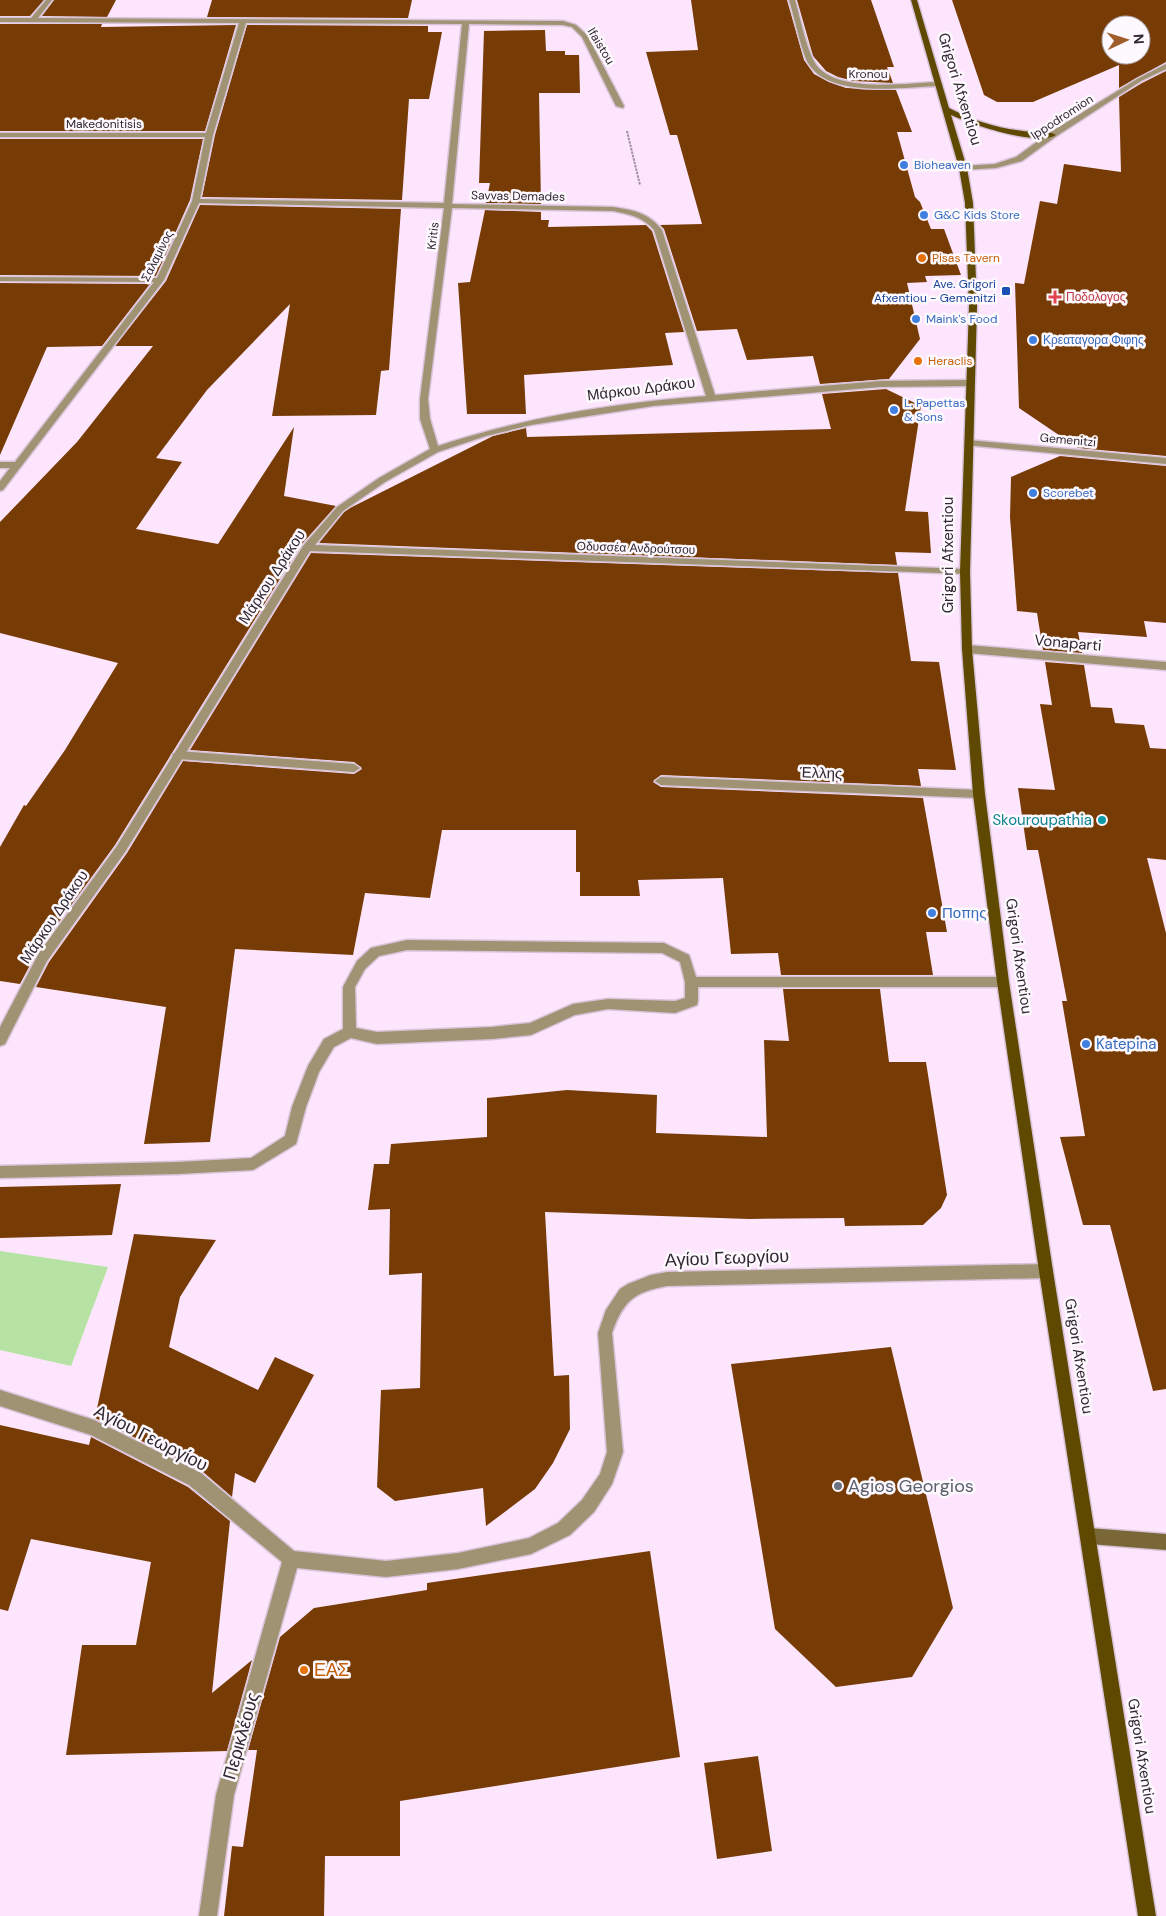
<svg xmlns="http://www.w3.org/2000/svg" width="1166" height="1916" font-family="'DM Sans',sans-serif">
	<rect width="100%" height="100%" fill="#fde5fd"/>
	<path fill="#b6e3a4" d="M0,1251L108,1267L71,1366L0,1350Z"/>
	<path fill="#773c06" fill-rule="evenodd" d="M0,0H44L30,16H0Z
		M54,0H116L107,17L42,16Z
		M212,0H412L408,18L207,17Z
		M691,0H787L804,60L814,74L829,82L846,88L896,90L912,132H897L915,197L920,202L931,229H944L961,275L925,276L927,282L907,283L920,339L889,379L820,384L813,356L747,360L737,329L697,331L664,229L660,225L702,224L677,135H670L646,52L698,50Z
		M797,0H871L894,67H887L893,83L854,81L838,77L826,71L813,56Z
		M952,0H1166V62L1119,88V65L1033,102H997L984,95ZM1111,25H1141V55H1111Z
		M0,24H102L101,27L236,25L205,131H0Z
		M247,25L428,26V32H442L429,99H409L402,200L202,197L215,135Z
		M545,30L546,51H565V55H579L580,93H539L541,204L486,203L490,183H479L484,31Z
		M1166,71V456L1078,448L1019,408L1015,283L1024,284L1040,201L1057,204L1064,164L1121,172L1119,97L1142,83Z
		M0,139H203L190,200L156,276L0,275Z
		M200,205L401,209L389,370L381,371L376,415L272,416L290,304L207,390L156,458L182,462L136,529L218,544L294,427L284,496L336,506L301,545L115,845L37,952L20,984L0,981V847L24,805L26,806L65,750L118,663L0,633V522L77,442L153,346H115L166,281Z
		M485,210L541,212V220H549L548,227L646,225L652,231L684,332L665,333L673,365L524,375L526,414H467L458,283L470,282Z
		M0,283L150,284L102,346L47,347L0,455Z
		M886,389L921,406L905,511L928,512L931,553L895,552L897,565L319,543L344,512L350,508L493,436L526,428L527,437L831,429L822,394Z
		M1060,456L1166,466V623L1144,621L1147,637L1078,632L1082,653L1043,650L1037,613L1017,611L1010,517L1011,477Z
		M311,553L898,573L911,661L939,662L956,770L918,769L921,786L661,775L653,782L661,787L923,798L947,932H926L933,975H781L778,953L731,954L723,878L638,880L640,896H580V872H576V830H442L430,898L365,893L353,955L235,949L210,1142L144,1144L166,1007L36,987L49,962L127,853L183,761L354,774L362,769L354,762L190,750Z
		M1045,662L1084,665L1091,707L1112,708L1115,723L1144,725L1150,748L1166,749V860L1147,858L1166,933V1389L1153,1391L1110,1225H1083L1060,1137L1085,1136L1062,1001H1067L1038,850H1027L1018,788L1055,790L1040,704L1052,705Z
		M783,989H880L889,1062H926L947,1195L941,1208L923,1225L845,1226L844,1218L749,1219L545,1212L554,1376L569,1375L570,1429L553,1463L535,1489L486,1526L483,1488L395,1501L377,1487L381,1390L420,1388L422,1273L389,1275L390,1209L368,1210L374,1164H389L391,1144L487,1137V1098L567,1090L657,1095L656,1133L767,1137L764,1040L789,1041Z
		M121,1184L112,1235L0,1238V1187Z
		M134,1234L216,1240L180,1297L169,1347L258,1390L275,1357L314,1375L255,1483L235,1473L232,1497L202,1471L95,1418Z
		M891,1347L953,1608L912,1677L836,1687L775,1629L731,1364Z
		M0,1425L89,1445L91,1437L188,1487L230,1521L212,1693L252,1660L227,1751L66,1755L82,1645H136L151,1562L31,1539L8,1611L0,1609Z
		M650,1551L680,1757L400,1801V1856H325L324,1916H224L232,1846L243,1847L257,1750H248L280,1637L314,1608L427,1590V1583Z
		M758,1756L772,1851L717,1859L704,1763Z"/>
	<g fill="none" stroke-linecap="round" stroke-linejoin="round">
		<g stroke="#d8c3d8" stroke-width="3">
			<path id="service" d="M178,751L354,764L360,768L354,772L178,759L172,755Z
				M407,940L664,943L689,955L696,977H1003L1007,978L1009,982L1007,986L1003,987H698V1001L697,1005L675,1013L608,1009L575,1015L531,1035L492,1039L377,1044L351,1038L334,1047L319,1072L306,1107L296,1144L253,1170L178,1174L173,1173L171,1168L173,1163L178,1162L251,1158L285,1136L292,1107L308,1066L324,1039L343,1029V987L357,961L371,948ZM407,950L662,953L680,962L685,982V998L675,1001L608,999L573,1004L530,1023L492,1027L377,1032L356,1028L355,987L365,969L379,956Z"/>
		</g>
		<g stroke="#d8c3d8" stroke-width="3">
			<path id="minor" d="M46,0H52L38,18L563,21L576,25L587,35L624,106L623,108L616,106L582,37L572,27L563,25L469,24L452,204L613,207C633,210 649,213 662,230L715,395L880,381L970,380L974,383L970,386L880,387L653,406L531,425L486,436L438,452L385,482L343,511L315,545L965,569L970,572L969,574L310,551L125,852L47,961L5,1044L0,1046V1027L39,953L117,846L303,546L337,507L379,478L430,449L420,419V399L444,208L199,203L164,280L3,490L0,491V481L10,468H0V462H15L154,282L0,281V277L157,278L192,201L205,137H0V133H206L239,23L0,22V18H31ZM246,23L462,24L444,203L200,199L213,135ZM452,208L613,211C629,214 643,217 654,230L706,396C615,403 525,417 438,446L430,419L428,399Z
				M789,0H795C800,17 806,48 815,63C834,94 906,83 939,82L942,84L939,86C903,87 824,100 806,59C799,41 795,19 789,0Z
				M968,440L1166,458V464L965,445V441Z
				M967,645L1166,662V670L967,653L962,649Z
				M661,777L979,790L985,794L979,798L661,785L655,781Z
				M178,1162L183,1163L185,1168L183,1173L178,1174L0,1178V1166Z
				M1046,1264L1051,1266L1053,1271L1051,1276L1046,1278L667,1286C634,1292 623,1301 612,1333L623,1452L612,1484L594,1512L570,1535L531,1554L458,1569L386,1577L297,1568L234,1795L217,1916H199L216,1795L282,1562L189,1485L91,1435L0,1406V1390L94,1420L201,1473L294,1551L386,1561L458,1553L529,1538L558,1523L582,1500L600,1474L607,1452L598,1333L606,1310L620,1289L628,1284L651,1275L667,1272Z"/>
		</g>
		<g stroke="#d8c3d8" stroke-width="3">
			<path id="tertiary" d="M1166,64V69L1141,81L1055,137L1022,161L996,168L963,170L959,168L963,166L995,164L1016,157L1049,133L1137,79Z"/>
		</g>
		<g stroke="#d8c3d8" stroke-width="3">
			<path id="secondary" d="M1089,1528L1166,1534V1550L1089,1544L1083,1542L1081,1536L1083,1530Z"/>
		</g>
		<g stroke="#d8c3d8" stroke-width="3">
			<path id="primary" d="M911,0H917L949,108C983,126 1014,132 1052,133L1056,135C1038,147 970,124 951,115L967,168L973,203L977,306L970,572L972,649L985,794L1009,982L1053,1271L1156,1916H1138L1039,1271L997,982L973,794L962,649L960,572L969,306L965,203L959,168Z"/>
		</g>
		<path stroke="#a08fa0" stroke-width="2" stroke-dasharray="2.5 1" stroke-linecap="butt" d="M627,131L640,185"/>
		<use href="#service" fill="#9f9374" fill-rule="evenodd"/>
		<use href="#minor" fill="#9f9374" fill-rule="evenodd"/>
		<use href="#tertiary" fill="#9f9374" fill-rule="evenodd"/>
		<use href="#secondary" fill="#7a6738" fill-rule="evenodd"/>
		<use href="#primary" fill="#5f4800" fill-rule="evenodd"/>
	</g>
	<g fill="#3f7fe0" stroke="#fef9fe" stroke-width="2">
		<circle cx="904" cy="165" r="5"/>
		<circle cx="924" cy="215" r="5"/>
		<circle cx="916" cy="319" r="5"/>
		<circle cx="1033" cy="340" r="5"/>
		<circle cx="894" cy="410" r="5"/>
		<circle cx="1033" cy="493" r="5"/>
		<circle cx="932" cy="913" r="5"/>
		<circle cx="1086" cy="1044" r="5"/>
	</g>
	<g fill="#e8710a" stroke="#fef9fe" stroke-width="2">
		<circle cx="922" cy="258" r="5"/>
		<circle cx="918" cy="361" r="5"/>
		<circle cx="304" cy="1670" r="5"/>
	</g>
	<rect fill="#1a4fb4" stroke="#fef9fe" stroke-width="2" x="1001" y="286" width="10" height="10" rx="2.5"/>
	<path fill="#e0444e" stroke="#fef9fe" stroke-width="2" d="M1052.5 289.5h5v5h5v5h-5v5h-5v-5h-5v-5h5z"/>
	<circle fill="#0f9aa8" stroke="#fef9fe" stroke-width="2" cx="1102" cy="820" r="5"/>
	<circle fill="#6b7280" stroke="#fef9fe" stroke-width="2" cx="838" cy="1486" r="5"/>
	<g text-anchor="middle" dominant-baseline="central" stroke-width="5" stroke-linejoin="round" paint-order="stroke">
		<g font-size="12" fill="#302730" stroke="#fef9fe">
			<text transform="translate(601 46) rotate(59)">Ifaistou</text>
			<text x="868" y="74">Kronou</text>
			<text transform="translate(1062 117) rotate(-33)">Ippodromion</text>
			<text x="104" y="124">Makedonitisis</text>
			<text transform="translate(518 196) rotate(1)">Savvas Demades</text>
			<text transform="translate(433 236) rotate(-83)">Kritis</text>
			<text transform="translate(157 256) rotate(-63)">Σαλαμίνος</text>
			<text transform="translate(1068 440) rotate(5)">Gemenitzi</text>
			<text transform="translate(636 548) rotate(2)">Οδυσσέα Ανδρούτσου</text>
		</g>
		<g font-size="12" fill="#366cbe" stroke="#fef9fe" text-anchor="start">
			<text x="914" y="165">Bioheaven</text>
			<text x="934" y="215">G&amp;C Kids Store</text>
			<text x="926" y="319">Maink's Food</text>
			<text x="1043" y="340">Κρεαταγορα Φιφης</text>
			<text x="904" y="403">L. Papettas<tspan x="904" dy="14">&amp; Sons</tspan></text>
			<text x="1043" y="493">Scorebet</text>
		</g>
		<g font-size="12" fill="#c56008" stroke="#fef9fe" text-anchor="start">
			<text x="932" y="258">Pisas Tavern</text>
			<text x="928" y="361">Heraclis</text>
		</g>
		<g font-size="12" fill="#164399" stroke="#fef9fe" text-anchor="end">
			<text x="996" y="284">Ave. Grigori<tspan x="996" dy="14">Afxentiou - Gemenitzi</tspan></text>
		</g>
		<g font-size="12" fill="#be3a42" stroke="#fef9fe" text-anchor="start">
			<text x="1066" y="297">Ποδολογος</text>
		</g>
		<g font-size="15" fill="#302730" stroke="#fef9fe">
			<text transform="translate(960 89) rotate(73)">Grigori Afxentiou</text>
			<text transform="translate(641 389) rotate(-7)">Μάρκου Δράκου</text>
			<text transform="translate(948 555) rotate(-90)">Grigori Afxentiou</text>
			<text transform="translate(272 577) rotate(-57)">Μάρκου Δράκου</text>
			<text transform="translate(1068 643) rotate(5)">Vonaparti</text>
			<text transform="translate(821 773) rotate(2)">Έλλης</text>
			<text transform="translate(54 917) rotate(-56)">Μάρκου Δράκου</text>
			<text transform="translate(1019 956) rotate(82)">Grigori Afxentiou</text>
			<text transform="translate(1079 1356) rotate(81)">Grigori Afxentiou</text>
			<text transform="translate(1142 1756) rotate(81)">Grigori Afxentiou</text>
		</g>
		<g font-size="15" fill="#0d838f" stroke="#fef9fe" text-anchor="end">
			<text x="1092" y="820">Skouroupathia</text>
		</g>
		<g font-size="15" fill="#366cbe" stroke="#fef9fe" text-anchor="start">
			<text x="942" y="913">Ποπης</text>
			<text x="1096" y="1044">Katepina</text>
		</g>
		<g font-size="18" fill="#302730" stroke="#fef9fe">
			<text transform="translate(727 1258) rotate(-2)">Αγίου Γεωργίου</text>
			<text transform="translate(151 1438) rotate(27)">Αγίου Γεωργίου</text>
			<text transform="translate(241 1736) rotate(-74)">Περικλέους</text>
		</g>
		<g font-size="18" fill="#5b616d" stroke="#fef9fe" text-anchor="start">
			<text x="848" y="1486">Agios Georgios</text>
		</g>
		<g font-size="18" fill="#c56008" stroke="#fef9fe" text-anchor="start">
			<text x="314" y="1670">ΕΑΣ</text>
		</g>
	</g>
	<g transform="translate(1126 40) rotate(86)"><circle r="24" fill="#fef9fe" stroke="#aca5ac"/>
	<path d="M0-4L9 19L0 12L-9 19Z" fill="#9f5d29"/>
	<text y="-8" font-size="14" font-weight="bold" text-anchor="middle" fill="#302730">N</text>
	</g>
</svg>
